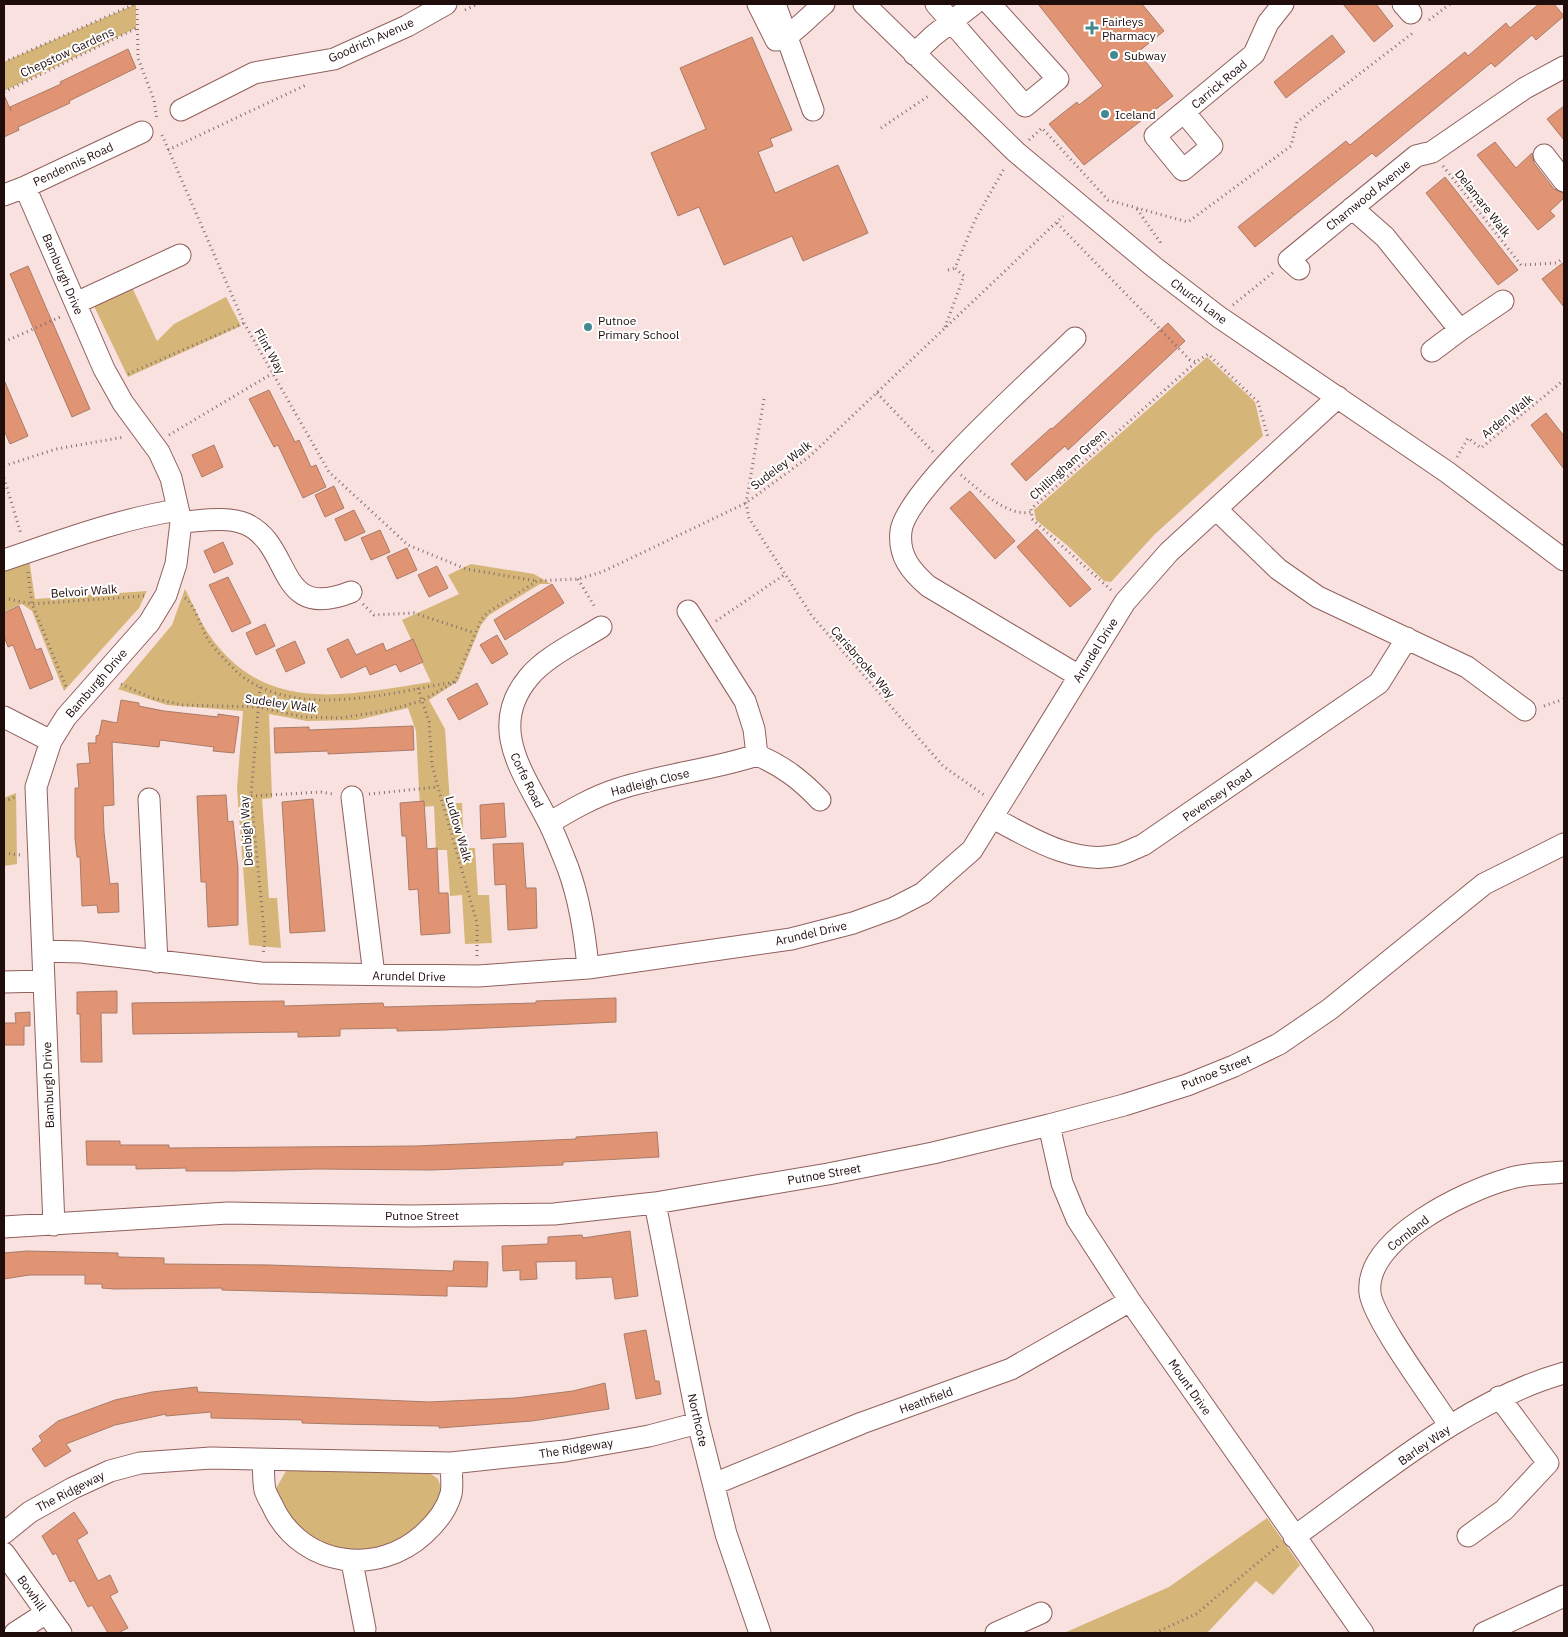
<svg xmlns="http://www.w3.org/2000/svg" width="1568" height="1637" font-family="'IBM Plex Sans',sans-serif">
	<rect width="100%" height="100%" fill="#f8e1df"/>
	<path fill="#d5b578" d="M136,4V28L4,91V62Z
		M131,285L157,341L174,324L226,297L241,326L128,377L93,304Z
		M1207,357L1255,402L1263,436L1154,535L1111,582L1104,581L1068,546L1036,520L1034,510Z
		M29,559L35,599L147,591L139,608L64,691L32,611L22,604L4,612V567Z
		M471,564L534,574L551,584H540L489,615L481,625L458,681L429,700L445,729L450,803H462L464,848H475L478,895H489L492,943L465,944L462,895L450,896L447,850H436L434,806L420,807L416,731L408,708L357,720L307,721L269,714L272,798L262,799L269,898H277L281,948L249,945L237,789L243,711L167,705L118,689L172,625L185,589C193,604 200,622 210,636C267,717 349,694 431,682L402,620L459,594L448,575Z
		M16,793L17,864L4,866V798Z
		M304,1467L424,1469L438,1479L443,1494L433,1517L389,1548L356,1552L329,1547L306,1536L287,1517L274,1492L286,1471Z
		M1267,1518L1300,1565L1273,1595L1256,1581L1207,1633H1064L1169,1587Z"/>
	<path fill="#e19474" stroke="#a97b68" d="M1038,4H1142L1164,31L1138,52L1173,96L1084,165L1049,124L1077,102L1079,105L1103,86Z
		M1343,4H1376L1393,26L1374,42Z
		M1539,4H1554L1564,16L1536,40L1532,35L1495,67L1491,63L1376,157L1372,153L1255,247L1238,227L1346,141L1350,145L1465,52L1468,56L1506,23L1510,28Z
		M1332,35L1345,52L1286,98L1274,82Z
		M752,37L792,130L770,139L773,146L758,152L775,193L838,165L868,233L803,261L792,236L724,265L699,207L678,216L651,153L706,129L680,68Z
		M128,49L136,68L69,101L70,103L18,127L19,130L4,137V95L11,111L10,107L61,84L60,82Z
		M1564,106V140L1547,119Z
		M1495,142L1516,168L1532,153L1534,163L1554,189L1564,193V198L1550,211L1555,216L1538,230L1477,155Z
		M1445,177L1518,270L1498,285L1426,193Z
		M1564,262V307L1542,279Z
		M28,266L90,409L72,417L10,274Z
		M1168,323L1185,341L1068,450L1065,446L1026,481L1011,464L1051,428L1052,429Z
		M4,380L28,436L10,444L4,430Z
		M269,390L295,442L299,440L311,467L316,465L326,487L303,498L278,445L274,447L249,399Z
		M1546,413L1564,436V469L1531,425Z
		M214,445L223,467L202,477L192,455Z
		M334,486L344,508L325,517L315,495Z
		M970,491L1015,541L995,559L950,508Z
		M354,510L365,532L345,541L335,519Z
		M1037,529L1091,589L1070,607L1017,547Z
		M380,530L390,552L371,560L361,538Z
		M223,542L233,564L214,573L204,551Z
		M407,548L417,570L397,579L387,557Z
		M437,566L448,588L429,597L418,575Z
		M228,577L251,623L232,632L209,585Z
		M552,584L564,603L505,640L494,620Z
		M19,606L36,650L41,648L53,679L30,689L13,645L8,647L4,636V613Z
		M265,624L275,646L256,655L246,633Z
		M497,635L508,654L492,664L480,645Z
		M348,639L356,655L383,643L386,651L413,639L423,662L400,672L396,664L370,675L366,666L341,678L327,649Z
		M295,641L305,663L286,672L276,650Z
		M477,683L488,704L459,720L447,699Z
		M121,700L139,703V706L164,711L218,717V714L239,717L234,753L213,751L214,747L160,740L159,747L112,742L114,805L103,806L104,832L110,884L118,883L119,912L98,913L97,905L82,906L80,857H77L75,838V788H79L77,764L90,763L88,743H96V736L99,735L102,720L117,723Z
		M413,726L414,750L328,754V751L275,753L274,728L309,727V730Z
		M226,795L228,822L233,821L238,868V925L208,927L206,882H201L197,796Z
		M313,799L325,931L290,933L282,802Z
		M424,801L427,849L437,848L439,893H448L450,933L421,935L418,889L409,890L406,836H402L400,803Z
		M504,803L506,837L481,839L480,805Z
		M523,843L526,888H536L537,928L508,930L506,884L495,885L493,844Z
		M117,991V1013H101L102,1062H81L80,1014H77V992Z
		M616,998V1022L444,1030L397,1031V1028L340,1029V1036L298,1037V1032L133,1034L132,1003L284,1001V1006L383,1003L384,1007L536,1003V1001Z
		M30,1012V1026H24V1045H4V1023H16L15,1013Z
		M657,1132L659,1157L563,1162V1165L431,1170L317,1169L234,1171H186V1168L136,1169V1165H87L86,1141H120V1145H169V1148L416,1146L576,1139V1137Z
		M630,1231L638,1296L615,1299L612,1277L576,1279V1261L536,1262L537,1279L520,1280V1270L503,1271L502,1246L548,1244V1237L582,1235L583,1238Z
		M27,1251L118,1253V1257L164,1258V1264L269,1265L453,1271L454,1261L488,1262L487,1287L447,1286V1296L222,1290V1288L114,1289L102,1288V1284H85V1275H29L4,1279V1253Z
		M646,1330L655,1381H659L661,1394L636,1399L624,1334Z
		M605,1383L609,1409L532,1421L439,1428V1426L336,1424L302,1423V1420L211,1418V1412L166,1416V1414L115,1425L66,1444L71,1451L45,1467L32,1449L42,1441L39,1436L58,1421L115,1400L152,1392L197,1387L198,1392L429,1402L516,1398L573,1391Z
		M74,1512L88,1533L77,1540L98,1581L110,1575L118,1592L110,1596L128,1628L118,1633H108L92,1605L88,1607L74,1580L70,1582L56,1553L53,1555L42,1536Z"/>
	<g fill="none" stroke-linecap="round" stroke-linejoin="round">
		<g stroke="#90605d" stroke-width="23">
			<path id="minor" d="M758,4L776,40C790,39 812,13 824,4
				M775,4L813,110
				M864,4L1016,152L1154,267L1219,317L1447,472L1564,560
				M936,4L1025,106L1058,79L990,4
				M1403,4L1411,13
				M914,54L933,36L974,4
				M181,110L254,73L334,59L407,26L446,4
				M1184,112L1212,146L1183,170L1155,136L1254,54L1268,23L1283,4
				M1544,155L1564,181
				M25,187L104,369L123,403L159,452L171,478L181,522L176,564L166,595L149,623L66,717L51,741L36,787L54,1225
				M4,195L25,187L142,132
				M1352,208L1385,237L1460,330L1432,351
				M1299,269L1289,260L1416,156L1432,152L1525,88L1564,67
				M76,303L180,255
				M1460,330L1503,301
				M1075,338C1041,372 906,490 901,531C898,556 911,571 928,586L1079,676
				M1216,509L1278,569L1318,597L1467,667L1525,710
				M181,522C202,521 226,516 246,524C294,546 275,622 351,592
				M4,560C61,541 119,519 178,510
				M688,611L745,701L754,729L757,755
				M4,717L51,741
				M352,797L374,975
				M149,799L157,962
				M993,818C1029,837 1074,866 1118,855C1126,853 1135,848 1143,845L1379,683L1407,638
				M549,823C571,810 593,797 618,789C664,774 712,770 757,755C783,766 801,780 820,800
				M43,951L81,952L261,973L478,976L588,968L791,939L853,923L894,908L923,893L972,850L1125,602L1169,552L1338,397
				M588,968C585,934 580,901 568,868C562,853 556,837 549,823C525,775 486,728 529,677C545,657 579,641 601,627
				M4,982L44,981
				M1049,1125L1062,1183L1077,1219L1130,1301L1363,1633
				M655,1203L698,1423L726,1534L760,1633
				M4,1227L228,1213L411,1216L554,1214L655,1203L828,1174L933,1153L1049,1125L1124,1105L1187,1085L1234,1066L1279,1044L1330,1009L1484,884L1564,844
				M1450,1426C1433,1399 1373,1319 1370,1293C1364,1239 1465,1191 1508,1179C1525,1173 1546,1174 1564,1172
				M263,1460C264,1470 263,1481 265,1490C267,1497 272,1504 275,1511C305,1567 378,1576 424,1534C435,1524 447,1509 451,1494C453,1485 451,1473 451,1463
				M714,1484L862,1423L1011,1369L1130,1301
				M4,1533L30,1512L73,1488L110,1471L140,1463L211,1458L451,1463L565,1451L649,1436L698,1423
				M1468,1536L1504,1510L1548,1463L1499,1397
				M1294,1537C1377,1478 1465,1401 1564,1373
				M4,1553L61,1633
				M352,1562L365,1629
				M15,1633L46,1613
				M996,1633L1041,1613
				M1484,1633L1564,1596"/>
		</g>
		<path stroke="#836f6e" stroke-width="3" stroke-dasharray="1 4" stroke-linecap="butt" d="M137,4L138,58L154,100L157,120
			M465,10L478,4
			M1429,20L1450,4
			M4,62L135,4
			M4,92L137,28
			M881,128L930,95
			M162,135L244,323L329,472L408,545L466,569L537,581
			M1029,140L1042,128L1108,200L1188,222L1291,146L1297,122L1414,32
			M168,150L308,84
			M1443,166L1521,265L1556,263L1564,258
			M1137,209L1160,242L1159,246
			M1057,223L1190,360L1196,362L1208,354L1258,402L1268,437
			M948,270L955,268
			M1233,305L1275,271
			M945,327L964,276L955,268L975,220L1005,167
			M4,342L60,317
			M128,374L244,323
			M877,393L934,453
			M764,399L746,503L749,518L812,616L943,766L984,795
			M169,435L273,373
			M1457,457L1468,438L1481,448L1564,380
			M4,466L56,449L124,437
			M961,475C978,489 1009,518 1031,512
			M4,478L21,534
			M28,572L32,604L67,689
			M578,579L596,609
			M1111,590L1032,519L1031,509L1196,362
			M4,598L32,604L144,596
			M185,598C196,606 201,629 209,641C216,651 228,663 237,672C293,721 389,693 454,682
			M363,604L374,615L414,613L475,633
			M716,621L784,575
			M121,684L152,698L183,705L258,707L304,717L340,718L385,711L421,701L455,682L481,620L487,613L537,581L578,579L602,572L746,503L810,456L1063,216
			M260,687L251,796L265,940L263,955
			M418,688L429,722L432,765L438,787L477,923V956
			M1544,706L1564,699
			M369,794L438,787
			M251,796L321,792L333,794
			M4,802L17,796
			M4,853L20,855
			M1155,1633L1196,1614L1278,1546"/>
		<use href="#minor" stroke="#fff" stroke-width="21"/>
	</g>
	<g fill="#428990" stroke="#fff" stroke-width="2">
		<path d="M1089.5 20.5h5v5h5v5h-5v5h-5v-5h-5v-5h5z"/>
		<circle cx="1114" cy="55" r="5"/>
		<circle cx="1105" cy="114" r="5"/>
		<circle cx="588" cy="327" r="5"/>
	</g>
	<g text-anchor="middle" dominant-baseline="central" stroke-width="4" stroke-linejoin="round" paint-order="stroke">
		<g font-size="12" fill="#1f0d0c" stroke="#fff" text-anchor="start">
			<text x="1102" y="21">Fairleys<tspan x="1102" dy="14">Pharmacy</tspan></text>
			<text x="1124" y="55">Subway</text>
			<text x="1115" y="114">Iceland</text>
			<text x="598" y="320">Putnoe<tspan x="598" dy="14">Primary School</tspan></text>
		</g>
		<g font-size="12" fill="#1f0d0c" stroke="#fff">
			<text transform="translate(371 40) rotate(-24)">Goodrich Avenue</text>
			<text transform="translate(67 52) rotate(-25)">Chepstow Gardens</text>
			<text transform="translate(1219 84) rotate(-40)">Carrick Road</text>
			<text transform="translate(73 164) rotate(-25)">Pendennis Road</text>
			<text transform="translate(1368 195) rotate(-39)">Charnwood Avenue</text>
			<text transform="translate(1483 203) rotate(52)">Delamare Walk</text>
			<text transform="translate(63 274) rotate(67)">Bamburgh Drive</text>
			<text transform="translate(1199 301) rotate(37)">Church Lane</text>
			<text transform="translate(270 351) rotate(61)">Flint Way</text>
			<text transform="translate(1507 416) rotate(-39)">Arden Walk</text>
			<text transform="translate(1068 464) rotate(-42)">Chillingham Green</text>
			<text transform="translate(781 465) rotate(-37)">Sudeley Walk</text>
			<text transform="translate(84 591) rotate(-4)">Belvoir Walk</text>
			<text transform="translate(1095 650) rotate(-58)">Arundel Drive</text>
			<text transform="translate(863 662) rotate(49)">Carisbrooke Way</text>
			<text transform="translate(96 683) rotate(-49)">Bamburgh Drive</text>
			<text transform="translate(281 703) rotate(8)">Sudeley Walk</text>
			<text transform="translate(527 780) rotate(64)">Corfe Road</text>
			<text transform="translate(650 782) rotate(-14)">Hadleigh Close</text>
			<text transform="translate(1217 795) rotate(-35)">Pevensey Road</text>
			<text transform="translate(459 829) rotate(74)">Ludlow Walk</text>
			<text transform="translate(246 831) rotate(-94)">Denbigh Way</text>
			<text transform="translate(811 933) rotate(-13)">Arundel Drive</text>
			<text transform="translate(409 976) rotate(1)">Arundel Drive</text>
			<text transform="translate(1216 1072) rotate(-22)">Putnoe Street</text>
			<text transform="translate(48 1085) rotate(-92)">Bamburgh Drive</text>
			<text transform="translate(824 1174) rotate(-10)">Putnoe Street</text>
			<text x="422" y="1215">Putnoe Street</text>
			<text transform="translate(1408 1233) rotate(-38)">Cornland</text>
			<text transform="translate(1190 1387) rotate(55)">Mount Drive</text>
			<text transform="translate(926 1400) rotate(-20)">Heathfield</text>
			<text transform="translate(698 1420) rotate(77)">Northcote</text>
			<text transform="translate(1424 1445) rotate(-35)">Barley Way</text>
			<text transform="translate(576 1448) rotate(-9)">The Ridgeway</text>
			<text transform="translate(70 1491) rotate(-27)">The Ridgeway</text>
			<text transform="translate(32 1593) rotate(55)">Bowhill</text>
		</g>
	</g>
	<rect width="1568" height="1637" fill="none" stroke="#1f0d0c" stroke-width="10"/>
</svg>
